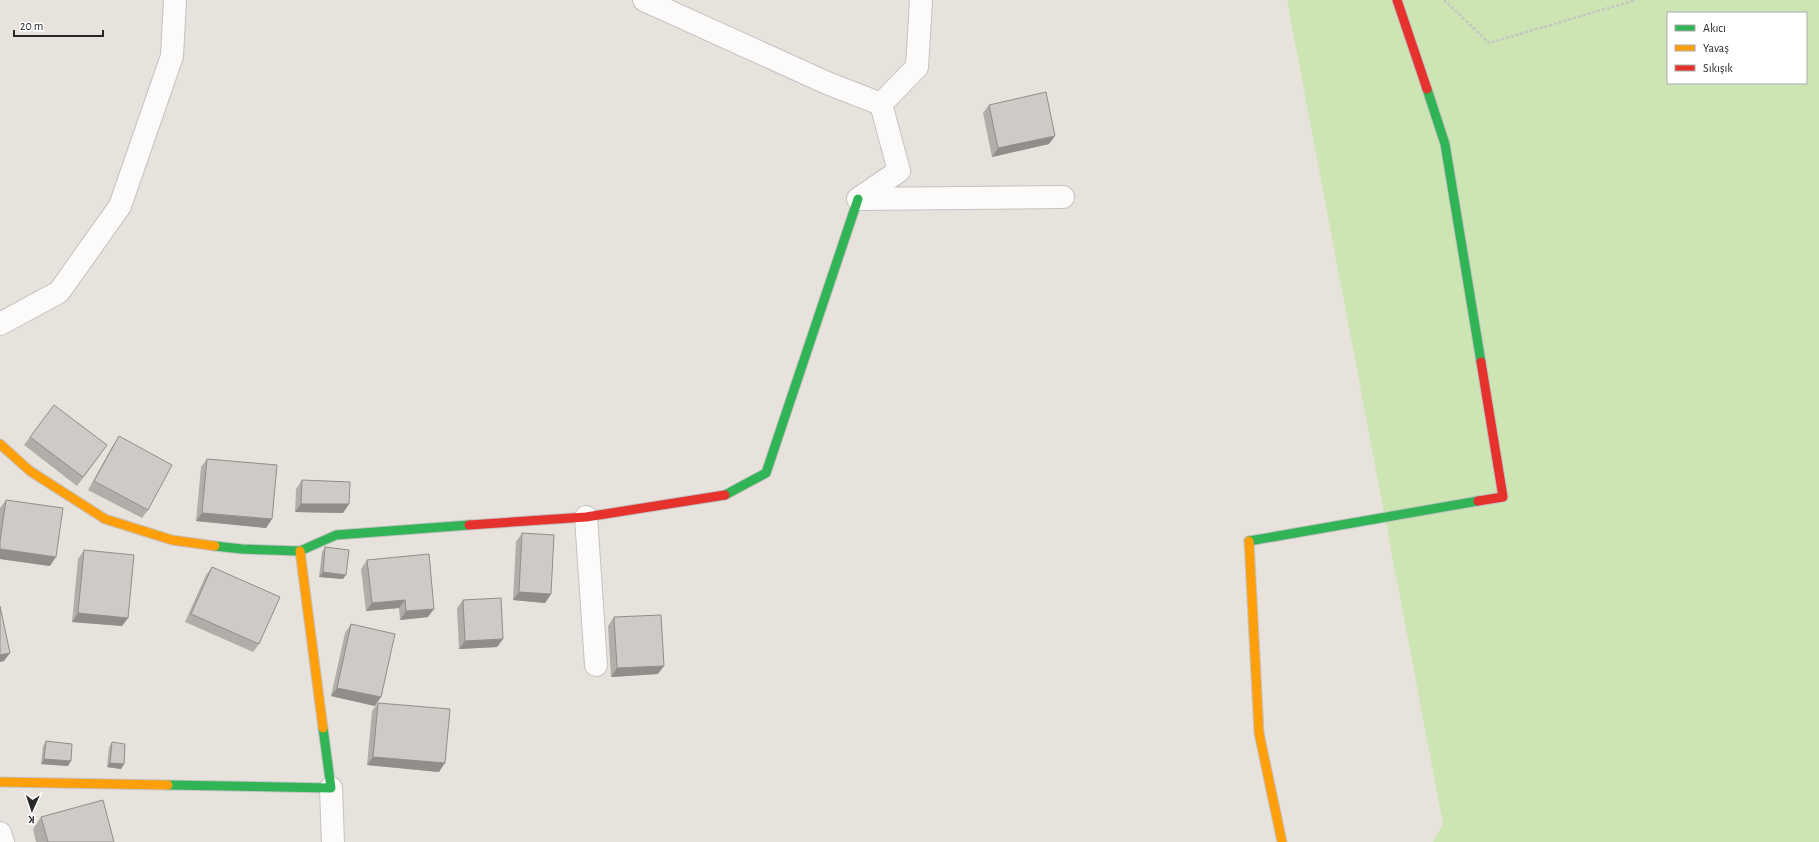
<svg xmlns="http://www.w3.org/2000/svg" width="1819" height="842" font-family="'Alegreya Sans',sans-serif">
	<rect width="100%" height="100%" fill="#e8e2dc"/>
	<path fill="#cce5b2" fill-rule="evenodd" d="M1287,0H1819V842H1433L1443,824ZM1668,13H1806V83H1668Z"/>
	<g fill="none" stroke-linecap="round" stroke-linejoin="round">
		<g stroke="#c4c2c3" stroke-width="24">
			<path id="street" d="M644,0L827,83L881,104L899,171L858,199L1063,197
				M881,104L917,67L921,0
				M0,324L59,292L120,206L172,56L175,0
				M586,517L596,665
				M331,788L333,842
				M0,833L3,842"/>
		</g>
		<g stroke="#c4c2c3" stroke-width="11">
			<path id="fast" d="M1427,89L1445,144L1481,362
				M725,495L766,473L858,199
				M1249,541L1478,501
				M215,546L242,549L300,551L336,535L469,525
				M168,785L331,788L323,728"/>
		</g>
		<g stroke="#c4c2c3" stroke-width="11">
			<path id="slow" d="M0,444L30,471L105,519L172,540L215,546
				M1249,541L1259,733L1282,842
				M300,551L323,728
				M0,782L168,785"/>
		</g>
		<g stroke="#c4c2c3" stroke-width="11">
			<path id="jam" d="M1397,0L1427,89
				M1478,501L1503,497L1481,362
				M469,525L586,517L725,495"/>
		</g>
		<path stroke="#c6c5c4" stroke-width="2.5" stroke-dasharray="3 2" stroke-linecap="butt" d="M1444,0L1489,43L1636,0"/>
		<use href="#street" stroke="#fcfbfa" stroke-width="22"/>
		<use href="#fast" stroke="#30b455" stroke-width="9"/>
		<use href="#slow" stroke="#ff9f0a" stroke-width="9"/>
		<use href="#jam" stroke="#e5322d" stroke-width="9"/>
	</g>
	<path fill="#b1aeaa" d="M989,105L1049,144L992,157L983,113Z
		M119,436L148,510L142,518L88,490L113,445Z
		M30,437L101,454L77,486L24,445Z
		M207,459L272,519L266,528L196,521L201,467Z
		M302,480L349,504L343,513L295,512L296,489Z
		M6,500L50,566L0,559V508Z
		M522,533L551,594L545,603L513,600L516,542Z
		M325,547L343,579L319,577L322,552Z
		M84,550L128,618L122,626L72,622L78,559Z
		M367,560L428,617L400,620L399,608L366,611L361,569Z
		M212,567L259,644L253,652L185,622L206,575Z
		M463,600L503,639L497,647L459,649L457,608Z
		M614,617L658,674L611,677L608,626Z
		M351,624L375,706L331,696L345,633Z
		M378,703L439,772L367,765L372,711Z
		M46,741L68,766L41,764L43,746Z
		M112,742L124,764L121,769L107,767L109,747Z
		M41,817L114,842H36L33,829Z"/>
	<path fill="#908d8b" d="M1055,136L1049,144L992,157L998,148Z
		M301,504H349L343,513L295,512Z
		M202,513L272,519L266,528L196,521Z
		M0,549L56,557L50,566L0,559Z
		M323,572L346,575L343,579L319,577Z
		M519,592L551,594L545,603L513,600Z
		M405,600L399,608L366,611L372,603Z
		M434,609L428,617L400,620L406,611Z
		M78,613L128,618L122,626L72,622Z
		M503,639L497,647L459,649L465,641Z
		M10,653L4,661L0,662V655Z
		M664,666L658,674L611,677L617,668Z
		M337,688L381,697L375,706L331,696Z
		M373,757L445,763L439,772L367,765Z
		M44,759L71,761L68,766L41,764Z
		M110,763L124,764L121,769L107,767Z"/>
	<path fill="#cecac6" stroke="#908d8b" d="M1046,92L1055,136L998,148L989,105Z
		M54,405L107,445L83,477L30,437Z
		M119,436L172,465L148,510L94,481Z
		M207,459L277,465L272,519L202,513Z
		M302,480L350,482L349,504H301Z
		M6,500L63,508L56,557L0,549V541Z
		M522,533L554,535L551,594L519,592Z
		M325,547L349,550L346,575L323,572Z
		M84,550L134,555L128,618L78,613Z
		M429,554L434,609L406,611L405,600L372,603L367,560Z
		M212,567L280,597L259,644L191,614Z
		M501,598L503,639L465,641L463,600Z
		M0,606L10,653L0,655Z
		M661,615L664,666L617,668L614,617Z
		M351,624L395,634L381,697L337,688Z
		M378,703L450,709L445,763L373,757Z
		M46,741L72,744L71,761L44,759Z
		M112,742L125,744L124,764L110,763Z
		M103,800L114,842H48L41,817Z"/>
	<rect x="1667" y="12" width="140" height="72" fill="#ffffff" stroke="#a9a9a9"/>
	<rect x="1675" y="25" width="20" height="6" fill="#30b455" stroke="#a9a9a9"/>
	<text x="1703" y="32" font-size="12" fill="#282828">Akıcı</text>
	<rect x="1675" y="45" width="20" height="6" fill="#ff9f0a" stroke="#a9a9a9"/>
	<text x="1703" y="52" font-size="12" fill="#282828">Yavaş</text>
	<rect x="1675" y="65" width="20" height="6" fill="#e5322d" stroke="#a9a9a9"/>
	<text x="1703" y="72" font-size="12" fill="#282828">Sıkışık</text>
	<g transform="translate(32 810) rotate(183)" stroke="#ffffff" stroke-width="3" paint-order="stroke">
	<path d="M0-3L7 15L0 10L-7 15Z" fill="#282828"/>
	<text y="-6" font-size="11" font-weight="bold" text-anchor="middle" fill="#282828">K</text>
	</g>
	<path d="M14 30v6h89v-6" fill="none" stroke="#282828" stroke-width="2"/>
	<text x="20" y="30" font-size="12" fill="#282828" stroke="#ffffff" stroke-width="3" paint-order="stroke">20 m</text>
</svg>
